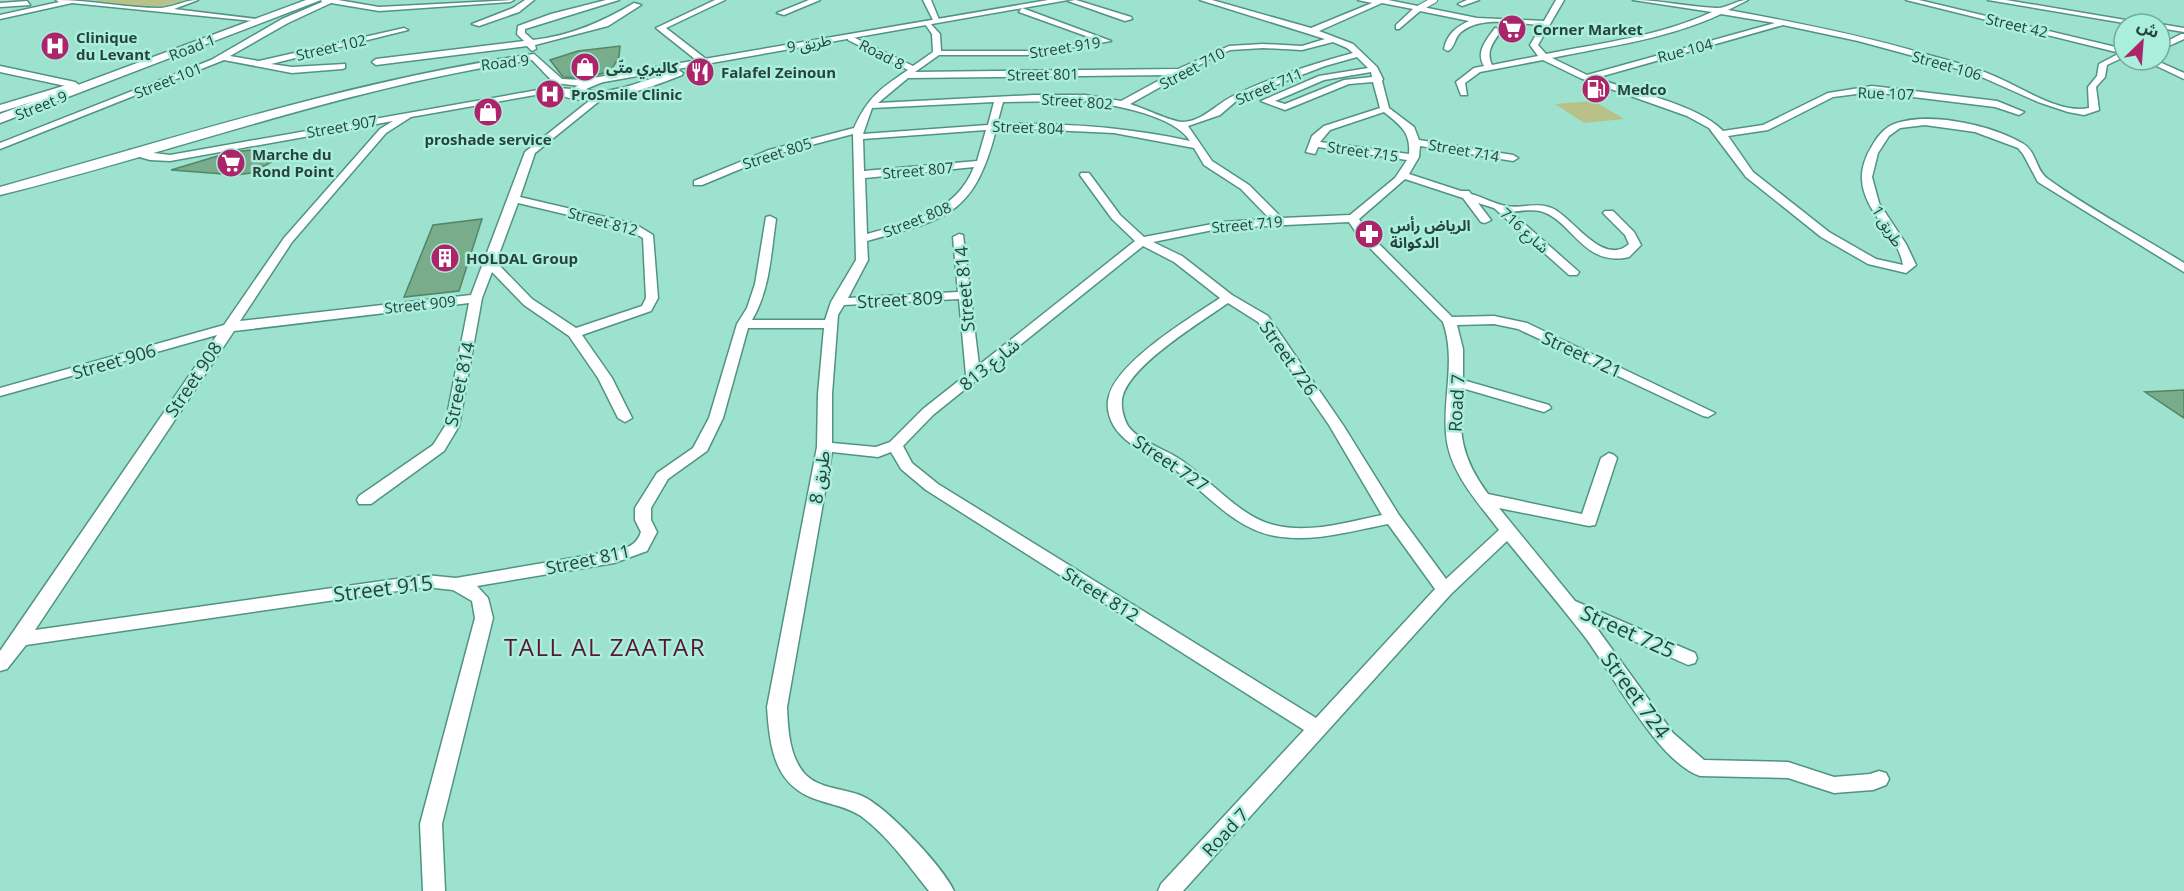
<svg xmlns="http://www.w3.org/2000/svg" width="2184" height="891" font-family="'Open Sans','Noto Sans Arabic',sans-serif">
	<rect width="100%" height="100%" fill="#9de2cf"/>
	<path fill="#b8c187" d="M92,0H185L154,8Z
		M1594,101L1624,119L1584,123L1555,104Z"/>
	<path fill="#79ac8a" stroke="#548666" stroke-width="1.5" d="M620,46L619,57L610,72L579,78L563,77L550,60L578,51Z
		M252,150L278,153L271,157L279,158L251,173L236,175L171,170L231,152Z
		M482,219L459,291L404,297L433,225Z
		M2184,390V418L2145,392Z"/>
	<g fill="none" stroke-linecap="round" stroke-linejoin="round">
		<g stroke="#519382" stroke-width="8">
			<path id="pedestrian" d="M1418,9L1434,0"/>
		</g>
		<g stroke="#519382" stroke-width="3">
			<path id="minor" d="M56,0C91,0 126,8 161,8C173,7 185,0 198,0L174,9L257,19L253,21L72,3L0,19V15L59,2Z
				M321,0H338L379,7L514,0L510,2L379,11L331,3L288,23L230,56L259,61L404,28L408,30L271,64L292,67L345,64V68L342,69L292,73L224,60L0,149V143L211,60L282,19L322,2Z
				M525,0H534L519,12L479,26L472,24L513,8Z
				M606,0H619L525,29V33L533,40C570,36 602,22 634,3L641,5L608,26L535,45L536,49L532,51L527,46L376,65L372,62L376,59L524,41L517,34L518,26L551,14Z
				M715,0H725L666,28L706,59V63H700L656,28Z
				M809,0H820L784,15L777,13Z
				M923,0H931L940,22H934Z
				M1076,0L1131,17L1132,19L1125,21L1068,1Z
				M1200,0H1212L1311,28L1372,3L1358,0H1388L1477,18L1544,21L1556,0H1564L1538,45L1546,54C1601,43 1660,36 1712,12L1633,0C1661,0 1688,7 1716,8C1726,9 1736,0 1748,0L1728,10C1794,22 1860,35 1925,54C1951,61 1978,68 2003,80C2027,91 2062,114 2089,108L2088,87L2097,76L2099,64L2120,53L1906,0H1919L2124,49V57L2107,65L2105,77L2096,87L2099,110L2084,115L2068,112L2038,102L1984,78L1943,64L1858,41L1783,25L1596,78C1631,91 1699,105 1723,131L1763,125L1828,93L1872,86L1997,101L2024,112L2019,115L1995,107L1872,92L1833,97L1768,130L1728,136L1753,172L1829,232L1876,259L1903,265C1898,234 1864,213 1862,180C1861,169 1866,155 1872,146C1877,137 1885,127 1894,124C1929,111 1991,125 2022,143C2037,151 2035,170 2048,179C2091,210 2139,235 2184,263V272L2038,182L2023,154L2018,148L1975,132L1925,125L1900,128L1889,136L1878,153L1872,177L1879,203L1906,244L1916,265L1906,273L1868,264L1821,237L1746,177L1709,128L1687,116L1580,78L1543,60L1480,72L1465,83L1467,95H1461L1456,82L1474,68L1484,66C1475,52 1487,39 1495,28L1502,30C1494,41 1485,51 1492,65L1538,56L1530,45L1542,25C1516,24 1482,15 1461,32C1454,38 1455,48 1448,51L1444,49C1447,34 1456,27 1469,21L1420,11L1399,29H1396V25L1413,9L1382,3L1319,31L1353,44L1377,67L1383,79L1382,81L1389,108L1414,127L1419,140L1513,155L1518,158L1513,161L1420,146L1419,157L1409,174L1461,191H1469L1471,194C1482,197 1495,204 1506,206C1524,209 1540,200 1557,211C1576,223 1605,266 1629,244L1625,235L1603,213L1605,211H1613L1634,232L1641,245L1629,257C1583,268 1572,219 1540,211C1531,209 1520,211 1511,212L1579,272L1577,275H1569L1494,208L1478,203L1491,220L1485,223L1481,222L1463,198L1405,179L1359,219L1368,233L1452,317L1494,316L1527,323L1715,413L1708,417L1703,416L1518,329L1494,324L1457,325L1463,349V380L1549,405L1551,408L1544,412L1462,388C1458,433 1461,457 1488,494L1582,514L1601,458L1609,453L1614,455L1617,458L1595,525L1589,526L1499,508L1575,601L1695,653L1697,658L1695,663L1688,665L1593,623L1673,733L1704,760L1788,762L1834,777L1870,774L1879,771L1886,773L1889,779L1886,785L1873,790L1834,793L1788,778L1700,776C1658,762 1612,673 1585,637C1560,605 1533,573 1507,541L1451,594L1183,891H1158L1161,884L1304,730L926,490L901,469L891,452L878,457L832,452L787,707C788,729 789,755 804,773C818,789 843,788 862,796C887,807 943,867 954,891H929C908,865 888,836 861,816C847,807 833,805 818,800C774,786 770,748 767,707L817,447L818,394L824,328H748L723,418L707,451L668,479L651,508V520L657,532L647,551L614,563L477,586L488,598L493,618L442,824L445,891H423L420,824L475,618L472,601L453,590L425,587L26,645L7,669L0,671V651L217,335L0,396V388L224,325L284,238L380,129L393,121L170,161L150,160L129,154V150L170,155L555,87V91L552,92L411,117L386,133L292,242L240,321L471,295L525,152L594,97L575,91V87L599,77H605V81L586,89L603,94V98L535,153L520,197L635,224L653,235L658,298L651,311L582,335L612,378L632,418L625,422L618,418L598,378L569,336L524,305L492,272L482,298L459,426L444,451L371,504H359L357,500L359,496L433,445L445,426L469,303L234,331L35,630L425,575L456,578L614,551C626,549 637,545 641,532L635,520V508L657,473L693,448L709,418L737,324L747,308L755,284L766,217L770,216L776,219C771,253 770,290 752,320H825L831,302L856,260L853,134L777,154L702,185H694V181L769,150L854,128C868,97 881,88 908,70L848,40V36H851L913,66L933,52L932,34L925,24L929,22L940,34L941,51H1027L1097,40L1019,12L1022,8L1111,41L1027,55H939L915,72L1178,69L1229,46L1263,44L1302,46L1325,39ZM1721,14L1775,23L1587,75L1552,58C1609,46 1668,39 1721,14ZM1333,42L1347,48L1353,53C1312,64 1269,78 1231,97C1216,105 1201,122 1182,122C1172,122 1141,107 1130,104L1210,59L1230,50L1263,48L1302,50ZM1357,57L1368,68L1319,76L1261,101L1285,110L1349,84L1373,82L1380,108L1324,126L1312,136L1306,152L1315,154L1318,147L1407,160L1395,178L1350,215L1282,218L1249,185L1212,161L1188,126L1220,115L1235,102L1283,82L1325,66ZM1371,72L1372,77L1344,80L1285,104L1275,101L1324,80ZM1169,75L1121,101L1085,95H1034L878,103L908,78ZM1085,101C1114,105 1174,115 1190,141C1126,127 1063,123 997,124L1003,102ZM994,102L988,125L863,134L872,108ZM1384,112C1400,125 1411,132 1409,154L1320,142L1330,130ZM1028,129L1114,133L1194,148L1204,165L1241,189L1270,219L1223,222L1144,237L1120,215L1089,173H1081L1080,175L1112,219L1135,241L979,365L963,235L959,234L953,237L958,292L848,298L868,260L867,241C946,219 974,216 996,130ZM986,130L977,161L864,171L863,139ZM974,167C956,213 910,222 867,234L865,178ZM518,203L627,229L643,238L646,298L642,306L576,328L532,299L496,262ZM1349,222L1359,237L1443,322C1456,360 1443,395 1446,433C1448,471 1477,501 1499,530L1446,579L1399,515L1343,425L1268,316L1232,295L1182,256L1153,242L1223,228ZM1143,246L1174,262L1220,298C1190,318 1118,361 1109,396C1105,409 1111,425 1120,434C1133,449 1154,455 1170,466C1203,489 1233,529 1275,536C1313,543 1351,531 1388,524L1435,589L1316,718L938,484L912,463L903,446L933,415ZM959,299L966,375L923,409L890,442L876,447L832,443V394L838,315L844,305ZM1228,303L1258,322L1329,425L1382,515C1348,522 1309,534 1274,525C1239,517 1208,477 1178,458C1162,448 1139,441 1128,426C1123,418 1120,404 1123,395C1133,363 1201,322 1228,303Z
				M1467,0H1479L1462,6L1458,4Z
				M1988,0H2006L2149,24H2130Z
				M27,1L30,5L0,7V3Z
				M2159,24H2160L2184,28V32L2160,28Z
				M2181,34H2184V39L2160,50V45Z
				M2144,60H2155L2184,73V79Z
				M0,66L75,82L79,85L75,88L0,72Z"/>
		</g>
		<g stroke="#519382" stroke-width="3">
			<path id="tertiary" d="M1048,0H1068L581,86L554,83L532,60C350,86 178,151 0,195V187C176,138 353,80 534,54L562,79L581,80Z
				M678,70L683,73L682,75C652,87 583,114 555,91C563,85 580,92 591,92C622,92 649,78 678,70Z
				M70,84L74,85V89L0,112V105Z"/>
		</g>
		<g stroke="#519382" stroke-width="3">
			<path id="secondary" d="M306,0H321L0,123V114Z"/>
		</g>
		<use href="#pedestrian" stroke="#fff" stroke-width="6"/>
		<use href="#minor" fill="#fff" fill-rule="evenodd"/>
		<use href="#tertiary" fill="#fff" fill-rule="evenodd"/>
		<use href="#secondary" fill="#fff" fill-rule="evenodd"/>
	</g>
	<defs>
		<g id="supermarket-disc" transform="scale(1.5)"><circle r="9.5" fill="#ac2469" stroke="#aaefdc"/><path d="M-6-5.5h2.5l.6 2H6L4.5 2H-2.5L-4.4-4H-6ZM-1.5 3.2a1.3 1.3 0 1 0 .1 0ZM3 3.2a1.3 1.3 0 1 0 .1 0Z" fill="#fff"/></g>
		<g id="hospital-disc" transform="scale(1.5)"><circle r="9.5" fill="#ac2469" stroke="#aaefdc"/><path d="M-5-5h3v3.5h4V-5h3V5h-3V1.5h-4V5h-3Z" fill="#fff"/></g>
		<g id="shop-disc" transform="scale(1.5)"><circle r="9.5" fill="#ac2469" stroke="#aaefdc"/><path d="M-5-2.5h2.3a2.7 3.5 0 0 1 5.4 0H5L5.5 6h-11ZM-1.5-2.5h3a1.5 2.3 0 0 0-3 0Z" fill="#fff"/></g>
		<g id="restaurant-disc" transform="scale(1.5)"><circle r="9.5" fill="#ac2469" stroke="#aaefdc"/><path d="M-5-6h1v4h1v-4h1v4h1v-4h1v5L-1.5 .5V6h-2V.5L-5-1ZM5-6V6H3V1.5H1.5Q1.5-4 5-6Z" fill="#fff"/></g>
		<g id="fuel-disc" transform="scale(1.5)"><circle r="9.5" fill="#ac2469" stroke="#aaefdc"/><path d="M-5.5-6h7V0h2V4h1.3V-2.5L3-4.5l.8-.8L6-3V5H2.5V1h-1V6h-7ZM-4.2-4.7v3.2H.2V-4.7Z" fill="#fff"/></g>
		<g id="pharmacy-disc" transform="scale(1.5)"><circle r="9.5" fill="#ac2469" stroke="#aaefdc"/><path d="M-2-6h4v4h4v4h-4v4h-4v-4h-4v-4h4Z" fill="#fff"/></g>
		<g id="building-disc" transform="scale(1.5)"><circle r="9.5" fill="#ac2469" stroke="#aaefdc"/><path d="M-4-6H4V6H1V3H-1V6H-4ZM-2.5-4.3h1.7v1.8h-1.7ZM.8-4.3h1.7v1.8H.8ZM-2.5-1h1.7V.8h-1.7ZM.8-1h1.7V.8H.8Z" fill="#fff"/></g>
	</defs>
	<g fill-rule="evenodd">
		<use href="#supermarket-disc" x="1512" y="29"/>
		<use href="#hospital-disc" x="55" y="46"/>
		<use href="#shop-disc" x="585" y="67"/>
		<use href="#restaurant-disc" x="700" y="72"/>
		<use href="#fuel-disc" x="1596" y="89"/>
		<use href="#hospital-disc" x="550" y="94"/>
		<use href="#shop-disc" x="488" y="112"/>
		<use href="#supermarket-disc" x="231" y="163"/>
		<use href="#pharmacy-disc" x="1369" y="234"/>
		<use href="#building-disc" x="445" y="258"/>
	</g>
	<g text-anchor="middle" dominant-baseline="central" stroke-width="5" stroke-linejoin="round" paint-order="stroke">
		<g font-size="15" fill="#27433c" stroke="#aaefdc">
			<text transform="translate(2017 25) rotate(13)">Street 42</text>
			<text transform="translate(809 43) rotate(-10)">9 طريق</text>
			<text transform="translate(192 47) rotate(-21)">Road 1</text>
			<text transform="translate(331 47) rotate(-13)">Street 102</text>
			<text transform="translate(1065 47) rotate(-9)">Street 919</text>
			<text transform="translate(1685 50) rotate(-15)">Rue 104</text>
			<text transform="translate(882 54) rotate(27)">Road 8</text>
			<text transform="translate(505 62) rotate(-6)">Road 9</text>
			<text transform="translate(1947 65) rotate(16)">Street 106</text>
			<text transform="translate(1192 68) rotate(-28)">Street 710</text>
			<text transform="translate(1043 74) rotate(-1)">Street 801</text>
			<text transform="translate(168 80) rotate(-22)">Street 101</text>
			<text transform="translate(1269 86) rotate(-23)">Street 711</text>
			<text transform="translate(1886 93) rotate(2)">Rue 107</text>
			<text transform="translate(1077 101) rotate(4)">Street 802</text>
			<text transform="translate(41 105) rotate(-22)">Street 9</text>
			<text transform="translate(342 126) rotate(-10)">Street 907</text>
			<text transform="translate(1028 127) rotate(2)">Street 804</text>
			<text transform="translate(1464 150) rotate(10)">Street 714</text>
			<text transform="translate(1363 151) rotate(8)">Street 715</text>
			<text transform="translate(777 153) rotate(-18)">Street 805</text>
			<text transform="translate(918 170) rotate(-5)">Street 807</text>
			<text transform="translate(917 219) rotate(-22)">Street 808</text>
			<text transform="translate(603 221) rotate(15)">Street 812</text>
			<text transform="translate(1247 224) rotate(-5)">Street 719</text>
			<text transform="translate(1888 226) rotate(59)">طريق 1</text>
			<text transform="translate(1525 230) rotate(42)">شارع 716</text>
			<text transform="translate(420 304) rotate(-6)">Street 909</text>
		</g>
		<g font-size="15" font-weight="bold" fill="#27433c" stroke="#aaefdc" text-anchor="start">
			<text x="1533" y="29">Corner Market</text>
			<text x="76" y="37">Clinique<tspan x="76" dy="17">du Levant</tspan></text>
			<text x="606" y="67">كاليري متّى</text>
			<text x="721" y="72">Falafel Zeinoun</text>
			<text x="1617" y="89">Medco</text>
			<text x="571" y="94">ProSmile Clinic</text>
			<text x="488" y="139" text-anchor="middle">proshade service</text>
			<text x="252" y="154">Marche du<tspan x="252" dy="17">Rond Point</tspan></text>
			<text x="1390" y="225">الرياض رأس<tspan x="1390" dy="17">الدكوانة</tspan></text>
			<text x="466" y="258">HOLDAL Group</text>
		</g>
		<g font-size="18" fill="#27433c" stroke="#aaefdc">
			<text transform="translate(964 289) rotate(-95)">Street 814</text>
			<text transform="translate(900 299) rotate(-3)">Street 809</text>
			<text transform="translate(1582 354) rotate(25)">Street 721</text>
			<text transform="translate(1289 358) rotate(55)">Street 726</text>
			<text transform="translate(114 361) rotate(-16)">Street 906</text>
			<text transform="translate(989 364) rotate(-39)">شارع 813</text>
			<text transform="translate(193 379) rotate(-56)">Street 908</text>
			<text transform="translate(459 384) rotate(-78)">Street 814</text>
			<text transform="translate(1456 403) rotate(-87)">Road 7</text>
			<text transform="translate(1171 463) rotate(34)">Street 727</text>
			<text transform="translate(819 477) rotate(-81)">طريق 8</text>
			<text transform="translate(588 559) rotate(-12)">Street 811</text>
			<text transform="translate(1101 594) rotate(32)">Street 812</text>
			<text transform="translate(1225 832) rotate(-47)">Road 7</text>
		</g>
		<g font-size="21" fill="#27433c" stroke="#aaefdc">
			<text transform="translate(383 588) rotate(-7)">Street 915</text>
			<text transform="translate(1628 631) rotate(24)">Street 725</text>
			<text transform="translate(1636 695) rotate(54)">Street 724</text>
		</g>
		<g font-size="24" letter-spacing="1.5" fill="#581735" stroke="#aaefdc">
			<text x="605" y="646">TALL AL ZAATAR</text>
		</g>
	</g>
	<g transform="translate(2142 42) rotate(25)"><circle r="28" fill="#aaefdc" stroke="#76aa9c" stroke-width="1.5"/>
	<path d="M0-4.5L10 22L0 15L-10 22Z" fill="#ac2469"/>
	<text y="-9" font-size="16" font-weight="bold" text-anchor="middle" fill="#27433c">ش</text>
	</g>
</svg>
